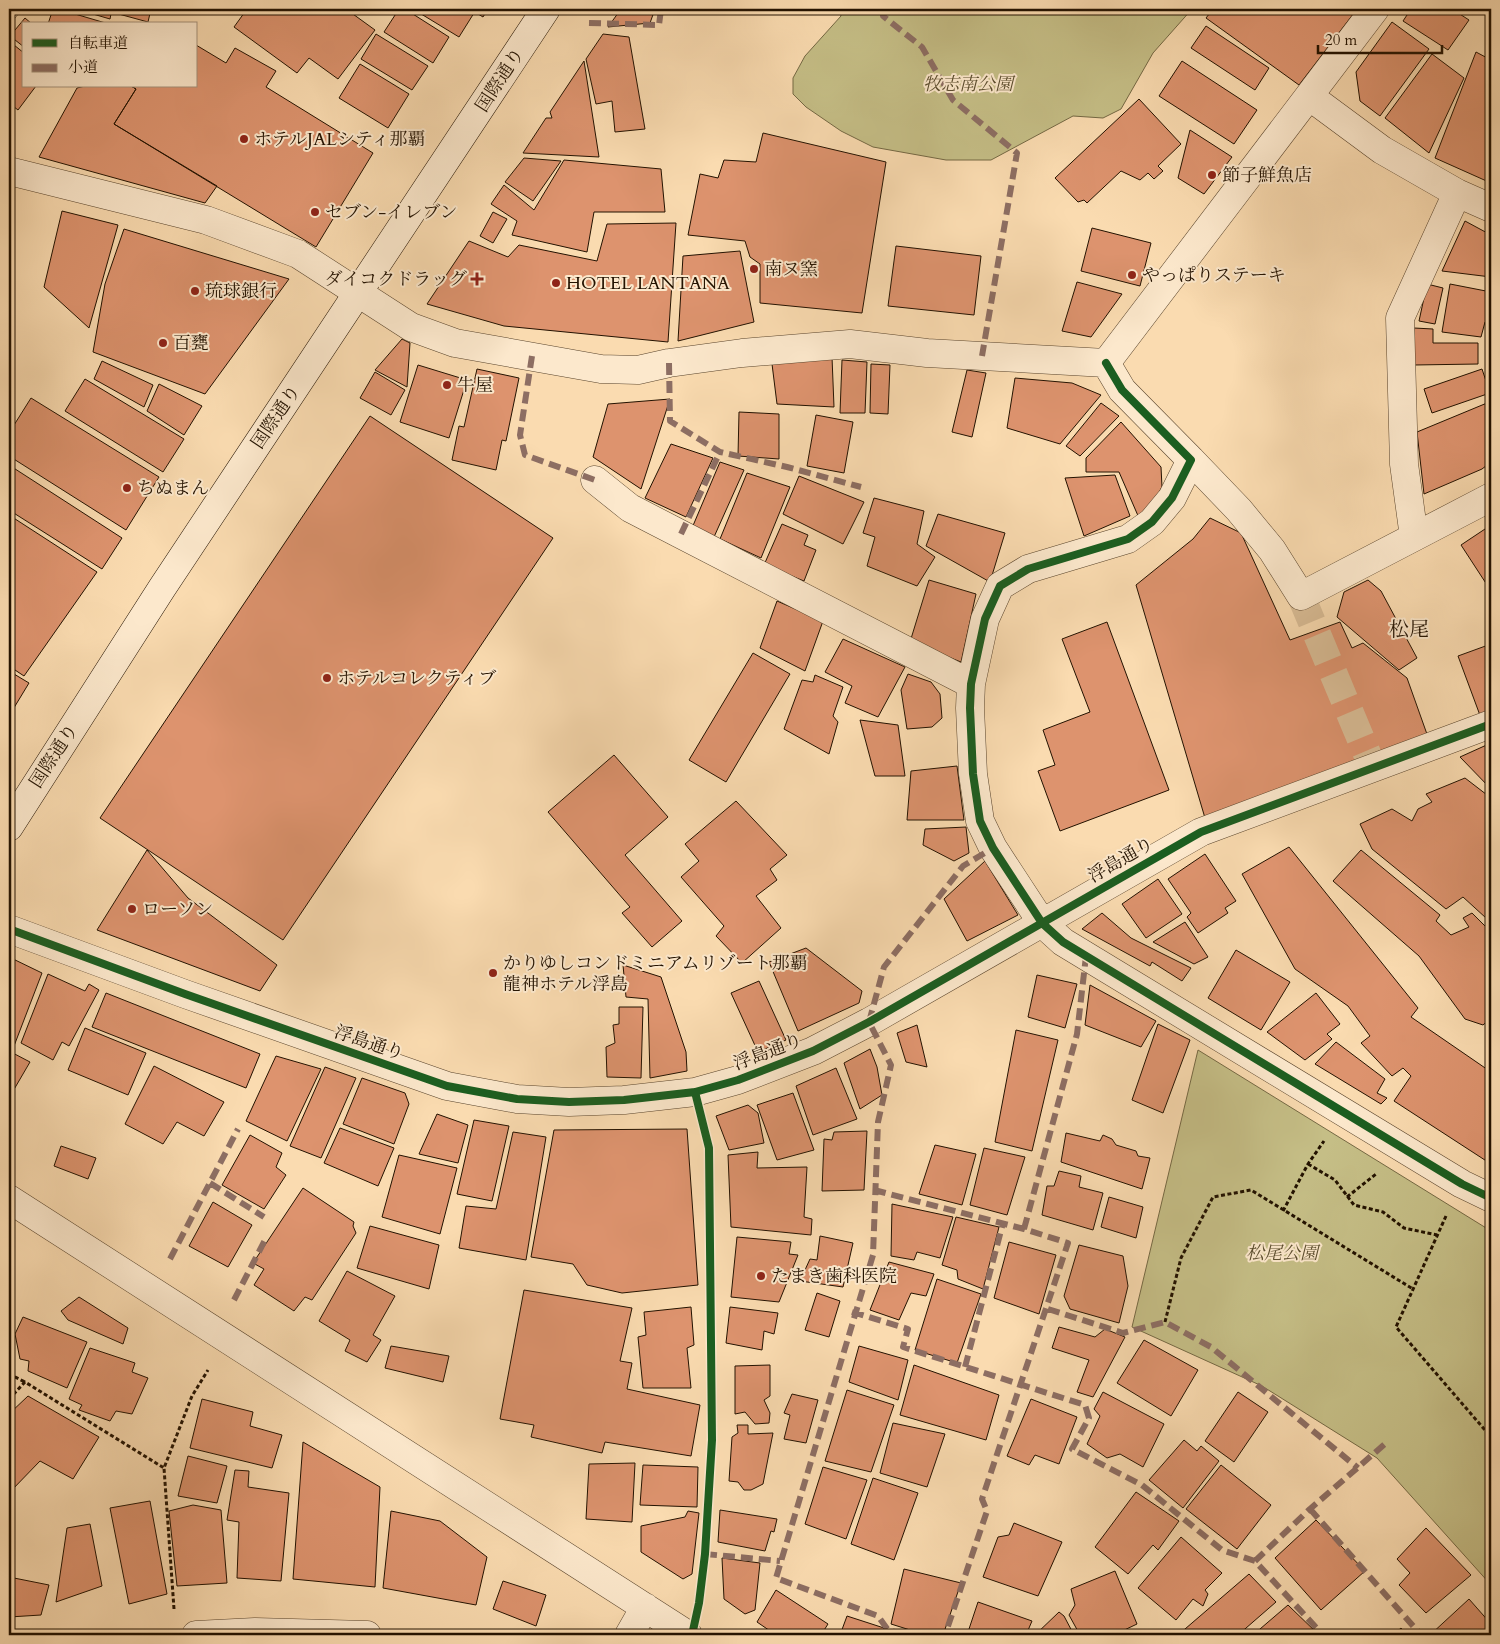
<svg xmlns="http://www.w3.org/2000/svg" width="1500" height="1644" font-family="Cardo,'Noto Serif JP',serif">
	<rect width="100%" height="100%" fill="#fadbb0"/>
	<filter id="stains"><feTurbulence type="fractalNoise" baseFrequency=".004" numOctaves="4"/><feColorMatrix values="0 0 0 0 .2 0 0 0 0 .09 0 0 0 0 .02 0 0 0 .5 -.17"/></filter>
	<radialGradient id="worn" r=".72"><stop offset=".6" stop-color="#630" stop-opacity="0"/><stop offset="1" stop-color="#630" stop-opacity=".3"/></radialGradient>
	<path fill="#c5be86" stroke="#746843" d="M840,9H1192L1153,53L1121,109L1103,118L1073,116L991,160H946L873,147L841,131L806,107L793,94V78L805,56L841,16Z
		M1198,1050L1491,1231V1585L1377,1458L1262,1386L1132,1327Z"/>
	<path fill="#dd936e" stroke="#231200" d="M53,9H58L109,24H48Z
		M76,9H112L110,19Z
		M116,9H151L148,22L115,13Z
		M229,9H240L236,14Z
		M247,9H346L375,30L338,79L309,58L297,73L234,27Z
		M399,9H405L449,37L433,63L384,32Z
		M413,9H468L474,13L459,37Z
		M470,9H488L483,17Z
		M621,9H655L650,23L608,27Z
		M1213,9H1348L1354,13L1299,85L1206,18Z
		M1411,9H1452L1469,20L1448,50L1403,21Z
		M25,18L32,24H24V47L10,36Z
		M1392,22L1429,49L1380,116L1360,101L1356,72Z
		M1206,26L1269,68L1255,90L1191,48Z
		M376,34L428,66L412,90L361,59Z
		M603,34L629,37L645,129L615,132L612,101L596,104L586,59Z
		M9,41L24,53V86H36L18,110L9,103Z
		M196,45L226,63L235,48L276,71L266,87L373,153L316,247L114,124L136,89L131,86H196Z
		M1476,52L1491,60V183L1435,158Z
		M1432,54L1464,78L1429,153L1385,118Z
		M584,61L599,157L523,153L546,118H552L550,112Z
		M1182,61L1257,110L1234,144L1159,96Z
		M360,64L409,94L388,128L339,98Z
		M85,86H131L136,89L114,124L217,186L205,203L39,157L77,88Z
		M1139,99L1181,144L1158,166L1163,171L1154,179L1148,173L1140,180L1121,171L1087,203L1084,200L1078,202L1055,178Z
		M1190,130L1232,157L1204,194L1178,178Z
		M763,133L886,162L862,313L760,303V264L750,257L745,241L688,235L700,174L718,178L724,160L756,162Z
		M524,158L561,161L533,201L505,182Z
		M564,160L661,169L665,212H594L587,252L512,235L517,221L491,204L504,185L534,210Z
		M62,211L118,225L89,328L44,287Z
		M493,212L507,219L493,243L480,236Z
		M1465,221L1491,235V277L1442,271Z
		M676,223L668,342L504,326L427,304L469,241L508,257L519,245L597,261L607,224Z
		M1092,228L1151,243L1140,286L1081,271Z
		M124,229L289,279L205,394L93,352L105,284Z
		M896,246L981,256L974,315L888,306Z
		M740,251L754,322L678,341L683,256Z
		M1077,282L1122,294L1091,337L1062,331Z
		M1427,284L1443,288L1435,324L1419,321Z
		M1450,284L1491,292V322H1485L1481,337L1442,332Z
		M1414,328L1433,329V343H1478V364L1414,365Z
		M402,339L410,343L407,387L375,370Z
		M832,357L834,407L777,404L772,364Z
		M842,360L867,362L865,413H840Z
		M102,361L153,385L144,407L94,379Z
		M871,364L890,365L888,414L870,413Z
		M418,365L467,380L449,438L400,422Z
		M477,369L519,378L506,441L502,440L496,470L452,460L459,426L464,427Z
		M1482,369L1490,393L1432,413L1424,389Z
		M967,370L986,373L972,437L952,432Z
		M375,372L405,390L391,415L360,398Z
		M1015,378L1072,383L1101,395L1060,444L1007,428Z
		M85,379L184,439L163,472L65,411Z
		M159,384L202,406L184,435L147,411Z
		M31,398L159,477L126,530L9,456V433Z
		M670,399L641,489L593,457L608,404Z
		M1101,403L1119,416L1080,456L1066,446Z
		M1487,403L1491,409V462L1482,469L1424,494L1417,432Z
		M739,412L779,414V459L738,456Z
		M816,415L853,422L844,473L807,466Z
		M370,416L553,538L283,940L100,818Z
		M1121,422L1161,467L1162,487L1154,502L1139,518L1119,472H1086V458Z
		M671,444L713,458L686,517L645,498Z
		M720,462L744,470L714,537L692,528Z
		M9,465L122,538L102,569L9,510Z
		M747,473L790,487L761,558L720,539Z
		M1115,475L1130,516L1084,536L1065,478Z
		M799,476L864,502L843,544L783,514Z
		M874,498L924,511L917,544L935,557L917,586L867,566L875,537L863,533Z
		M938,514L1005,533L990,582L926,546Z
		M9,515L97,572L24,676L9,666Z
		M1210,518L1241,533L1290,640L1340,622L1352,648L1363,643L1407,678L1428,737L1205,818L1136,585L1193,539Z
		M782,524L808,535L804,545L816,550L804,581L764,565Z
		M1491,525V591L1461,545Z
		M929,580L976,594L961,662L910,642Z
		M1368,580L1381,591L1417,658L1399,670L1337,617L1344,592Z
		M777,601L823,621L805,671L760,648Z
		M1107,622L1169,790L1060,831L1038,771L1055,765L1043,730L1090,712L1062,639Z
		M843,639L905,667L878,717L845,703L852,686L825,672Z
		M1491,644V714L1481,718L1458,656Z
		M753,653L790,674L726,782L689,760Z
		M9,671L29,683L9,716Z
		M908,674L931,682L940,694L942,718L932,727L907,729L901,690Z
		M815,675L843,687L833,716L838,722L829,754L784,729L802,680L813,682Z
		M860,720L898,725L905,776H875Z
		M1491,743V789L1460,757Z
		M614,755L668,817L625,855L682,921L652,947L622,913L630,907L548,812Z
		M957,766L964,820H907L911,771Z
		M1465,778L1491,798V914L1486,918L1463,897L1446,909L1372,849L1360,824L1392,809L1412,821L1418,809L1432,802L1426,794Z
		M736,801L787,855L770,869L777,880L756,896L781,928L742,963L716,936L724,926L681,877L699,861L685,844Z
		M966,827L969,853L954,861L923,845L925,829Z
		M1289,847L1418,1008L1411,1017L1491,1072V1164L1394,1101L1411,1076L1403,1068L1392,1076L1361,1043L1370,1036L1348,1006L1295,969L1242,874Z
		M147,850L188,898L277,965L260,991L97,930Z
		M1361,850L1440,915L1436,921L1451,935L1469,927L1463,918L1472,913L1485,926L1491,921V1018L1483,1025L1465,1019L1419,956L1333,881Z
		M1205,854L1236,901L1225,908L1228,913L1198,933L1187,917L1191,913L1168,879Z
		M985,861L1018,915L967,941L944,899Z
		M1158,879L1182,914L1146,938L1122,904Z
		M1102,913L1131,938L1191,968L1182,981L1152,962L1150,966L1082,929Z
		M1185,922L1208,957L1194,964L1153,942Z
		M806,948L862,991L859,1003L798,1031L769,962Z
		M1236,950L1290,982L1261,1030L1208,998Z
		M9,957L42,973L14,1046L9,1044Z
		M623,965L661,977L686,1052L687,1071L650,1078L648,999L626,997Z
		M48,974L85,991L89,984L99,990L69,1046L62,1042L53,1060L21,1043Z
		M1037,975L1077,984L1065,1028L1028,1017Z
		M759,981L786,1040L758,1052L731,993Z
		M1090,985L1156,1021L1141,1047L1085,1025Z
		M106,993L260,1054L246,1088L92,1027Z
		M1316,993L1340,1024L1327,1034L1332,1039L1305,1060L1267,1032Z
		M619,1007H643L641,1078L607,1077L606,1047L615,1043L613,1025L619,1024Z
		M1158,1024L1190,1040L1163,1113L1132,1100Z
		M917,1025L927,1067L906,1062L897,1033Z
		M85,1028L146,1053L128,1095L68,1070Z
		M1016,1030L1058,1040L1032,1151L995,1142Z
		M1336,1042L1385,1079L1377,1093L1387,1098L1381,1104L1315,1064Z
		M870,1049L877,1067L882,1095L860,1109L844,1063Z
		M9,1051L30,1062L9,1098Z
		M276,1056L321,1069L287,1141L246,1121Z
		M154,1066L224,1102L204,1136L177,1122L163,1144L125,1124Z
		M325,1067L356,1078L321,1158L290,1146Z
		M836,1068L857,1119L813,1135L796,1086Z
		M362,1078L405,1093L409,1104L394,1144L343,1124Z
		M793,1093L814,1150L777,1160L757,1105Z
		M748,1105L758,1113L764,1143L729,1150L716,1116Z
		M437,1114L468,1125L458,1163L419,1154Z
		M474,1120L509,1126L492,1201L457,1194Z
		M340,1128L394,1148L378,1186L324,1163Z
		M687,1129L698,1285L622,1293L587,1285L573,1264L531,1257L554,1130Z
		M867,1131L864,1190L822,1191L824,1139L832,1140L834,1132Z
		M513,1132L546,1137L526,1260L459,1248L466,1206L496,1209Z
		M1066,1133L1100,1141L1103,1135L1112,1139L1116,1145L1136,1151L1138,1156L1150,1158L1142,1189L1061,1162Z
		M250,1135L282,1153L276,1167L286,1175L264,1209L222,1185Z
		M935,1145L976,1154L962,1205L919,1194Z
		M61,1146L96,1158L88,1179L54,1166Z
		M984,1148L1025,1157L1007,1215L970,1205Z
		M758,1152L757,1168L807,1167L804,1217L812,1219L811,1235L731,1227L728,1155Z
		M399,1155L457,1168L440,1234L382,1217Z
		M1059,1171L1081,1176L1079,1187L1103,1193L1093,1230L1042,1215L1047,1186H1054Z
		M303,1188L354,1222L353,1226L356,1233L312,1300L305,1297L294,1311L254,1285L264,1269L253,1263Z
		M1109,1197L1143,1207L1136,1238L1101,1227Z
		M213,1202L252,1225L228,1267L189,1246Z
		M892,1204L953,1217L940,1258L917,1252L914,1260L891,1256Z
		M956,1217L999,1227L983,1289L958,1279L957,1270L942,1265Z
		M370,1226L439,1245L429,1289L357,1268Z
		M820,1236L853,1243L843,1287L800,1281L810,1259L817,1260Z
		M737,1237L791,1242L789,1254L798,1255L779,1302L731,1297Z
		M1009,1242L1056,1255L1039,1314L994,1298Z
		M1079,1245L1123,1256L1128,1286L1119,1323L1070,1309L1064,1296Z
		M889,1262L934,1274L926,1296L911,1293L899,1320L870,1310Z
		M347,1271L395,1296L373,1335L381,1340L367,1362L345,1351L350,1340L319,1321Z
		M937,1279L981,1294L957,1363L915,1350Z
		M524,1290L632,1308L620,1361L632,1363L627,1389L700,1405L691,1456L605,1442L602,1453L531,1437L534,1425L500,1419Z
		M817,1293L840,1301L829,1337L805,1330Z
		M79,1297L128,1328L123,1344L68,1320L61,1311Z
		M691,1307L694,1345L687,1348L691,1388H643L638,1337L646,1335L644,1312Z
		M730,1307L778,1313L774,1334L764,1331L762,1350L726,1343Z
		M23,1317L87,1342L67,1388L28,1371L29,1361L20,1359L15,1334Z
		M1059,1327L1095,1337L1105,1329L1125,1337L1093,1397L1077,1392L1089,1360L1052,1348Z
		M9,1331L13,1332L9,1343Z
		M1144,1340L1198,1370L1171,1416L1117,1383Z
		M391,1346L449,1356L443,1382L385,1368Z
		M859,1346L908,1360L898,1400L849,1382Z
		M90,1348L135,1363L132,1372L148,1378L132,1414L116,1411L110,1421L79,1410L82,1405L69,1399Z
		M770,1365V1396L764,1400L770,1413L769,1423L755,1424L745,1412L735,1414V1366Z
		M914,1365L999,1395L986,1440L900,1415Z
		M847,1390L894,1405L871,1472L825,1461Z
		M1103,1392L1164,1424L1143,1467L1120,1454L1107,1458L1087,1444L1100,1416L1094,1409Z
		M1238,1392L1268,1412L1234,1462L1205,1441Z
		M792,1394L818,1400L806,1443L784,1439L790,1415L784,1413Z
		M28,1396L99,1437L73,1479L40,1461L9,1493V1414Z
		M202,1399L253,1412L250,1426L282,1435L272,1468L190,1448Z
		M1031,1399L1077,1417L1059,1464L1035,1455L1029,1465L1007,1456Z
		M893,1423L945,1434L927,1487L880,1473Z
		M737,1425H748V1434L773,1433L763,1484L751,1490H744L738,1482L729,1481L732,1437L738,1433Z
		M1184,1440L1197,1451L1201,1446L1219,1461L1183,1508L1149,1480Z
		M303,1442L380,1487L375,1587L293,1579Z
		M188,1456L227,1466L217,1503L178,1496Z
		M635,1463L632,1522L586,1519L589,1464Z
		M643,1465L698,1467L697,1507L640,1505Z
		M1221,1465L1271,1505L1237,1549L1186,1509Z
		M823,1467L867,1480L846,1539L805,1524Z
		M235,1470L249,1471L248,1487L289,1493L281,1581L237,1578L239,1522L227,1520Z
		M873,1478L918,1493L894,1560L851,1544Z
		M1136,1492L1179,1521L1158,1550L1153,1545L1128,1574L1095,1547Z
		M150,1501L167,1594L129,1604L110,1508Z
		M193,1505L221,1510L227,1583L177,1586L169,1511Z
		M720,1510L777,1519L774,1532L771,1531L765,1551L718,1542Z
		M391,1511L440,1521L487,1557L476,1605L383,1588Z
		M688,1511L699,1513L692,1574L683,1579L641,1552V1526L685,1517Z
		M1316,1520L1365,1571L1321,1610L1275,1558Z
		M1014,1523L1062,1542L1038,1596L983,1577L998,1537L1009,1535Z
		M90,1524L102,1586L56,1602L67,1528Z
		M1426,1528L1471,1575L1426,1613L1399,1585L1410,1573L1397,1559Z
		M1181,1537L1222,1573L1205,1590L1208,1594L1203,1606L1193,1599L1176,1620L1138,1588Z
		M722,1558L760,1563L755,1610L745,1614L724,1599Z
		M904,1569L961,1583L943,1635H926L891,1624Z
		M1115,1571L1137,1624L1118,1633L1119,1635H1080L1069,1615L1075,1605L1071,1589Z
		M1249,1574L1276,1602L1238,1635H1178Z
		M9,1577L49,1585L41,1615L9,1617Z
		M503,1581L546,1595L536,1626L493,1609Z
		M776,1590L828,1624L821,1635H776L757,1622Z
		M1469,1599L1491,1624V1626L1482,1633L1483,1635H1430Z
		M978,1602L1032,1621L1026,1635H967Z
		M1288,1605L1319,1635H1253Z
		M1059,1612L1064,1616L1074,1635H1035Z
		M847,1616L884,1628L881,1635H840Z
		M1401,1628L1407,1635H1393Z"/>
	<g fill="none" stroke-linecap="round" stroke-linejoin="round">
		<path stroke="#dabd96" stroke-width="28" stroke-dasharray="28 14" stroke-linecap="butt" d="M1301,596L1373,768"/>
		<g stroke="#59442c" stroke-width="19">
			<path id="service" d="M9,11L10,9"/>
		</g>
		<g stroke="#59442c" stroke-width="29">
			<path id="minor" d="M1309,96L1382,150L1457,193L1491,208
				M9,171L206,220L298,254L411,327L455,343L601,369L638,370L669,363L742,353L850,344L927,353L1106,363
				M1106,363L1122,390L1191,460L1172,498L1152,522L1128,539L1028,569L1000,586L985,619L971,684L970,708L973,774L980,821L993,848L1042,923L1063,942L1462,1184L1491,1198
				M1106,363L1375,9
				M1191,460L1239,510L1272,550L1301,596L1491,497
				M595,480L630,508L971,684
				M1414,537L1404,464L1400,318L1457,193
				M9,929L185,994L447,1086L517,1099L569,1102L624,1100L695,1092L738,1080L813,1051L869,1022L1201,832L1491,724"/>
		</g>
		<g stroke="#59442c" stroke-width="29">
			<path id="tertiary" d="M9,1199L688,1635
				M196,1635L255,1632L367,1635
				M629,1635L645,1607"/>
		</g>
		<g stroke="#231200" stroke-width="29">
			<path id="secondary" d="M9,827L162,588L546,9"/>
		</g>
		<path stroke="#231200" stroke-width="3" stroke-dasharray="4 2.5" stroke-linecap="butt" d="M1308,1164L1335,1180L1354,1205L1383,1212L1404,1228L1437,1235
			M1347,1197L1376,1174
			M1283,1211L1308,1164L1324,1141
			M1446,1216L1396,1327L1491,1437
			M1165,1322L1181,1258L1213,1197L1251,1190L1413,1289
			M9,1374L25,1382
			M9,1399L25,1382L164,1468
			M174,1609L164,1468L192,1396L208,1370"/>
		<use href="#service" stroke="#fce8cc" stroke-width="18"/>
		<use href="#minor" stroke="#fce8cc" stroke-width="28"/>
		<use href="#tertiary" stroke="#fce8cc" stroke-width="28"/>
		<use href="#secondary" stroke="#fce8cc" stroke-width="28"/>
		<path stroke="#8d6e63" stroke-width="6" stroke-dasharray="12 6" stroke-linecap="butt" d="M883,9V16L922,47L953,100L1017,153L982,356
			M589,23L659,25L661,9
			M532,356L520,435L525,455L595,480
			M669,363L670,421L720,452L787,467L861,487
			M681,534L720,452
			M210,1183L264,1217
			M874,1190L1024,1229L1068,1243L982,1499L987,1511L945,1635
			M1024,1229L1077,1034L1086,956
			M170,1259L238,1129
			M234,1300L266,1238
			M1048,1309L1123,1333L1165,1322L1211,1347L1358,1468
			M852,1312L908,1329L903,1347L1085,1405L1089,1418L1072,1449L1142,1485L1222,1550L1255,1561L1323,1635
			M965,1367L1003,1223
			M1310,1509L1421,1635
			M705,1554L780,1561
			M1255,1561L1310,1509L1386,1443
			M904,1635L888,1630L878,1616L776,1578L873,1255L878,1122L891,1065L869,1022L884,967L963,866L993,848"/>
		<g stroke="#fce8cc" stroke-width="11">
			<path id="cycleway" d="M1106,363L1122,390L1191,460L1172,498L1152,522L1128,539L1028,569L1000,586L985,619L971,684L970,708L973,774L980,821L993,848L1042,923L1063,942L1462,1184L1491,1198
				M9,929L185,994L447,1086L517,1099L569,1102L624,1100L695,1092L738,1080L813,1051L869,1022L1201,832L1491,724
				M692,1635L699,1603L705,1554L712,1440L709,1148L695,1092"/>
		</g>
		<use href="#cycleway" stroke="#1b5e20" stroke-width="8"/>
	</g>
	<g fill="#8f2418" stroke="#fce8cc" stroke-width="2">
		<circle cx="244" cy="139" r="5"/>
		<circle cx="1212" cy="175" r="5"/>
		<circle cx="315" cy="212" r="5"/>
		<circle cx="754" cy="269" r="5"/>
		<circle cx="1132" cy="275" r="5"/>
		<path d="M474.5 271.5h5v5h5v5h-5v5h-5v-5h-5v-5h5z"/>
		<circle cx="556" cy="283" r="5"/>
		<circle cx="195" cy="291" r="5"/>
		<circle cx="163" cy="343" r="5"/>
		<circle cx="447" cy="385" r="5"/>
		<circle cx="127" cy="488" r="5"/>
		<circle cx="327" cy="678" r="5"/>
		<circle cx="132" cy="909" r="5"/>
		<circle cx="493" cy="973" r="5"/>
		<circle cx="761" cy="1276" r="5"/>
	</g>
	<g text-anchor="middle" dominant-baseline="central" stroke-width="4" stroke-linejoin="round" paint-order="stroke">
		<g font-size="18" fill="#231200" stroke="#fce8cc">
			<text transform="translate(500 80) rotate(-57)">国際通り</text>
			<text transform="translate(276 417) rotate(-56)">国際通り</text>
			<text transform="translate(54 756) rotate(-57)">国際通り</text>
			<text transform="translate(1121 860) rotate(-30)">浮島通り</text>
			<text transform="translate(369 1043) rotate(19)">浮島通り</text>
			<text transform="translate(768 1052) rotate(-21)">浮島通り</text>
		</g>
		<g font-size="18" font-style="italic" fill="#5c4e2f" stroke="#fce8cc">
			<text x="968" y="84">牧志南公園</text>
			<text x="1282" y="1253">松尾公園</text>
		</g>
		<g font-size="18" fill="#231200" stroke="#fce8cc" text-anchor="start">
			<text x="254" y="139">ホテルJALシティ那覇</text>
			<text x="1222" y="175">節子鮮魚店</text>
			<text x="325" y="212">セブン-イレブン</text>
			<text x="764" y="269">南ヌ窯</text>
			<text x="1142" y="275">やっぱりステーキ</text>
			<text x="467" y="279" text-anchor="end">ダイコクドラッグ</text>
			<text x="566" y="283">HOTEL LANTANA</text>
			<text x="205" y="291">琉球銀行</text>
			<text x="173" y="343">百甕</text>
			<text x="457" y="385">牛屋</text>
			<text x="137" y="488">ちぬまん</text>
			<text x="337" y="678">ホテルコレクティブ</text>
			<text x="142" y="909">ローソン</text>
			<text x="503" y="963">かりゆしコンドミニアムリゾート那覇<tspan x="503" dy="21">龍神ホテル浮島</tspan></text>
			<text x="771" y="1276">たまき歯科医院</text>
		</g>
		<g font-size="20" fill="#231200" stroke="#fce8cc">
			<text x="1409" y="629">松尾</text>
		</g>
	</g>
	<rect width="1500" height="1644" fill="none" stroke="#fadbb0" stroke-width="30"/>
	<rect x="10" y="10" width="1480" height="1624" fill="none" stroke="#231200" stroke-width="2.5"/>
	<rect x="15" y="15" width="1470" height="1614" fill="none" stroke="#231200"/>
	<rect x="22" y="22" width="175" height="65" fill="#fce8cc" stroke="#a5927a"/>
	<rect x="32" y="39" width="25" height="8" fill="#1b5e20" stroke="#a5927a"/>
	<text x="68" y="48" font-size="15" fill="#231200">自転車道</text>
	<rect x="32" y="64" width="25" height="8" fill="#8d6e63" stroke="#a5927a"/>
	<text x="68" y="72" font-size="15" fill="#231200">小道</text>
	<path d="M1318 45v8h124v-8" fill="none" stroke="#231200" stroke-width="2.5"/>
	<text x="1325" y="45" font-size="15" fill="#231200" stroke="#fce8cc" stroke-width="4" paint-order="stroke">20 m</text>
	<rect width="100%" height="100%" filter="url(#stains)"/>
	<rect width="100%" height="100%" fill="url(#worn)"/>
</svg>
